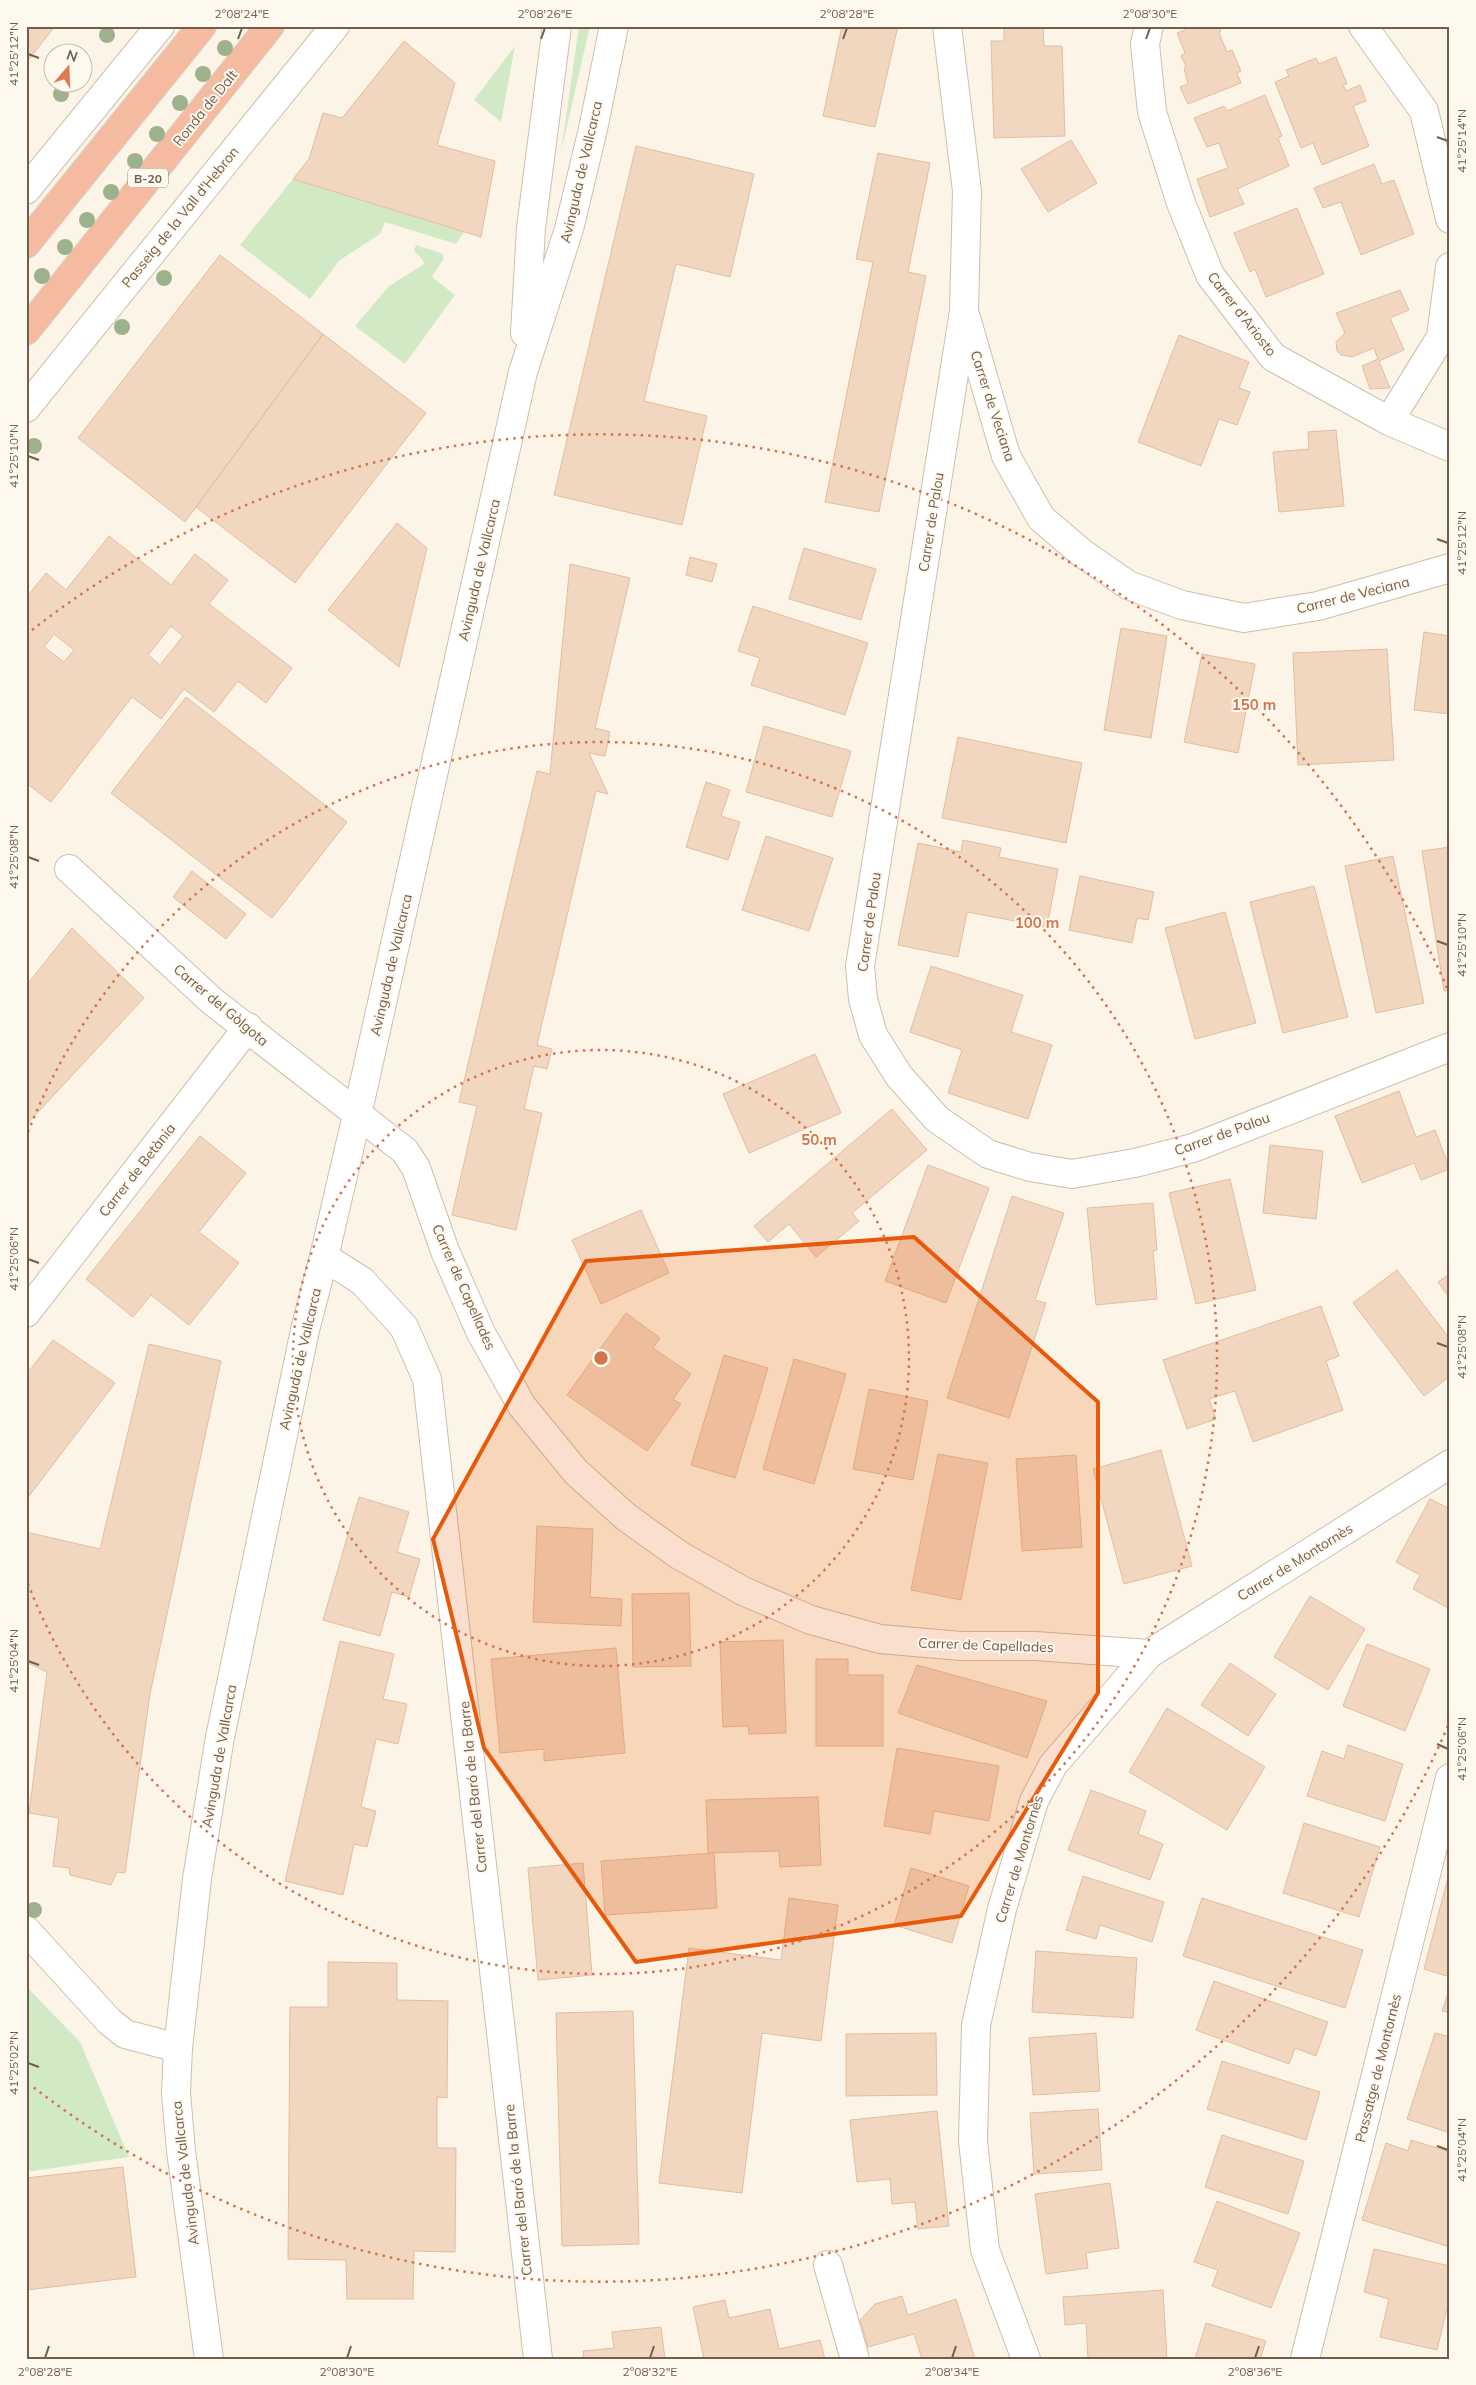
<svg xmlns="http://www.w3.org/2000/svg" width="1476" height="2385" font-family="Mulish,sans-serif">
	<rect width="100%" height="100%" fill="#fcf5e7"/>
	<path fill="#d2e9c6" d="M579,26H590L561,152Z
		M515,46L501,122L474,100Z
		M293,179L464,232L456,244L385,222L380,234L340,260L310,299L240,245Z
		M416,245L441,253L444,258L432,277L455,295L405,364L355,326L389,286L424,264L422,259L414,251Z
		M26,1986L80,2042L129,2157L26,2172Z"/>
	<path fill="#f1d6c0" stroke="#e3bda0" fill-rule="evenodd" d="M26,26H55L26,63Z
		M842,26H898L875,127L823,116Z
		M1004,26H1043L1044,46H1062L1065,136L994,138L991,41H1004Z
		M1186,26H1219L1221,31L1219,33L1227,52L1232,50L1241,71L1237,73L1241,83L1188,104L1180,87L1188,84L1184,68L1186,66L1181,56L1185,53L1177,33L1185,30L1184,27Z
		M404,41L455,83L437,145L495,161L481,237L293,179L309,159L323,113L342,118Z
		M1336,57L1347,84L1343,85L1346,91L1360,85L1366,101L1353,106L1369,146L1322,165L1313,143L1301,148L1275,82L1289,76L1286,70L1316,58L1319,64Z
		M1265,95L1282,136L1278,138L1289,166L1237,189L1244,204L1210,217L1197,179L1228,168L1219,143L1207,147L1194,118L1224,106L1227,111Z
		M1071,140L1097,183L1048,212L1021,169Z
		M636,146L754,174L730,277L676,264L644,401L707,416L682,525L554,495Z
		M878,153L930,163L908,272L926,276L879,512L825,502L873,262L856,259Z
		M1374,164L1382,184L1394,180L1414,234L1361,255L1341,202L1323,208L1314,188Z
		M1297,208L1324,274L1266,297L1255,269L1250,272L1234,233Z
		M220,255L323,334L185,522L78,438Z
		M1400,290L1409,310L1390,318L1404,350L1379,361L1390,388L1370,389L1362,366L1378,359L1374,348L1352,357L1341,355L1337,351L1336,342L1345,333L1336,313Z
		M323,334L426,413L295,583L196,507Z
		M1179,335L1249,362L1239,388L1250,392L1237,425L1219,419L1201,466L1138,442Z
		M1336,430L1344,506L1279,512L1273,452L1309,449L1308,432Z
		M397,523L427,548L399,667L328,610Z
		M109,536L171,585L195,554L228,580L209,604L292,668L266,703L238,681L214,712L184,689L161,719L132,697L51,802L26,783V598L46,573L66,590ZM171,626L183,636L160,665L148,655ZM54,634L74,650L64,662L44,647Z
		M804,548L876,569L861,620L789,599Z
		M690,557L717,564L712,582L686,575Z
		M570,564L630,578L595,728L610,732L605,756L589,753L608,794L596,791L537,1045L552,1049L547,1069L534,1066L524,1109L542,1113L516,1230L452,1215L477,1106L459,1102L537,771L550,774Z
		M753,606L868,643L845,715L751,685L760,658L738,651Z
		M1121,628L1167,636L1151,738L1104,730Z
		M1424,632L1449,636L1450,634V714L1414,710Z
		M1387,649L1394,760L1298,765L1293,653Z
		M1202,654L1255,664L1238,753L1184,742Z
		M186,697L347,822L272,918L111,793Z
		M764,726L851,751L832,817L746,792Z
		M958,737L1082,763L1066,843L942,818Z
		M706,782L730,790L721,816L740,822L728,860L686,847Z
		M766,836L833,858L809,931L742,910Z
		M963,840L1001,848L999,857L1058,869L1047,927L967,912L958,957L898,945L918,843L961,852Z
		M1450,847V990L1444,991L1422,851Z
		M1393,856L1424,1003L1376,1013L1345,866Z
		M192,871L246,914L226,939L173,897Z
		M1080,876L1154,892L1148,920L1137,918L1132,943L1069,930Z
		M1314,886L1348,1017L1283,1033L1250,902Z
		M1225,912L1256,1023L1195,1039L1165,928Z
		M72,928L144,998L26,1125V986Z
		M931,966L1023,995L1011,1032L1052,1045L1028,1119L948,1093L962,1050L910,1032Z
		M815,1054L841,1113L749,1153L723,1094Z
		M1399,1091L1416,1137L1435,1130L1450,1169L1421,1180L1414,1163L1362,1183L1335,1116Z
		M892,1109L927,1150L852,1213L859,1221L816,1257L789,1224L768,1242L754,1226Z
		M200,1136L246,1173L199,1232L239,1263L189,1325L151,1295L133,1317L86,1279Z
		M1270,1145L1323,1151L1316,1219L1263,1213Z
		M928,1165L989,1188L946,1303L885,1281Z
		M1230,1179L1256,1290L1196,1304L1169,1193Z
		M1012,1196L1064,1213L1035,1300L1046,1303L1009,1418L947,1398Z
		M1153,1203L1157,1250L1153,1251L1157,1299L1096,1305L1087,1208Z
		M641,1210L669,1273L601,1304L572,1240Z
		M1397,1270L1450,1339V1376L1424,1396L1353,1303Z
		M1450,1274V1299L1438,1282Z
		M1321,1306L1339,1356L1326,1361L1343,1410L1253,1442L1235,1391L1209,1399L1216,1419L1187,1429L1163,1360Z
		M626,1313L660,1338L653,1348L691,1374L673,1399L681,1404L647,1451L567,1395Z
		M53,1340L115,1383L26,1500V1375Z
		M149,1344L221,1361L150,1694L125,1873L117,1872L111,1885L70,1875L69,1868L53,1866L59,1818L29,1813L47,1672L26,1662V1532L100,1549Z
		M724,1355L768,1368L735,1478L691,1465Z
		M794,1359L846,1374L814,1484L763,1469Z
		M869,1389L928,1401L913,1480L853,1469Z
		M1161,1450L1192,1566L1124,1584L1093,1469Z
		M938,1454L988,1463L961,1600L911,1590Z
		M1076,1455L1082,1547L1022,1551L1016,1459Z
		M359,1497L409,1512L397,1552L420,1559L409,1597L392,1592L380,1636L323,1620Z
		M1430,1499L1450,1509L1448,1608L1413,1589L1420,1575L1396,1562Z
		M537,1526L593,1529L590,1597L622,1599L621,1626L533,1622Z
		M689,1593L691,1666L633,1667L632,1594Z
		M1310,1596L1365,1629L1328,1690L1274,1657Z
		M783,1640L786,1733L749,1734L748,1726L723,1727L720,1642Z
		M340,1641L394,1654L383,1699L407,1704L398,1744L376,1739L361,1807L376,1811L367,1847L354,1844L343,1895L285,1881Z
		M1367,1644L1430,1669L1405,1731L1343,1706Z
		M616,1648L625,1753L544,1761V1749L500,1753L491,1659Z
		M816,1659H848V1675H883V1746H816Z
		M1230,1663L1276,1694L1248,1736L1201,1705Z
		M917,1665L1047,1701L1027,1758L898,1713Z
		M1167,1708L1265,1767L1227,1830L1129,1772Z
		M1348,1745L1403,1764L1385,1821L1307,1796L1322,1751L1344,1759Z
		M897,1748L999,1766L989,1821L934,1811L930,1834L884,1826Z
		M1091,1790L1146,1811L1138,1834L1163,1844L1150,1880L1068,1850Z
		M818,1797L821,1865L780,1867L779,1851L708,1853L706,1800Z
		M1304,1823L1380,1847L1359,1917L1283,1893Z
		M714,1853L717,1908L605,1915L601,1861Z
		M583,1863L592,1975L538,1980L528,1868Z
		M911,1868L969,1886L952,1943L894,1925Z
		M1450,1870V1977L1424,1969Z
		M1083,1876L1164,1902L1152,1942L1100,1925L1096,1939L1066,1930Z
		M789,1898L838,1905L821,2041L762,2033L742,2193L659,2183L689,1948L781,1960Z
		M1202,1898L1363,1950L1345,2008L1183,1956Z
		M1036,1951L1137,1958L1133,2018L1032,2012Z
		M328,1962L397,1963V2000L448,2001L447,2098L437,2097V2148H456L455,2252L414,2251L413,2299H347L346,2260L288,2259L290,2007H328Z
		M1214,1981L1328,2022L1316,2056L1295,2048L1289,2064L1196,2030Z
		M1450,1988V2013L1442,2011Z
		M633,2011L639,2244L562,2246L556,2013Z
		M936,2033L937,2095L846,2096V2034Z
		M1096,2033L1100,2091L1033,2095L1029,2038Z
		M1435,2033L1450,2037V2133L1407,2119Z
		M1222,2061L1320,2092L1306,2140L1207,2109Z
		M1098,2109L1102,2170L1034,2174L1030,2113Z
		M937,2111L949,2226L918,2229L915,2202L892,2204L890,2179L857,2182L850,2120Z
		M1222,2135L1304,2161L1288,2214L1205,2187Z
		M1411,2140L1450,2152V2247L1362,2220L1386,2143L1408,2151Z
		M123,2167L136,2277L26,2290V2178Z
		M1110,2183L1119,2248L1086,2253L1088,2268L1046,2274L1035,2194Z
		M1217,2201L1300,2233L1271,2308L1212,2286L1218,2270L1194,2262Z
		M1374,2249L1450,2266V2296L1437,2350L1380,2337L1389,2299L1364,2292Z
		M1163,2290L1167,2359H1088L1086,2323L1065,2325L1063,2297Z
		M902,2296L908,2315L956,2299L975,2359H922L914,2334L868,2347L860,2320L875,2304Z
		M725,2300L729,2318L770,2309L779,2349L820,2340L825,2359H704L693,2307Z
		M1206,2323L1266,2341L1260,2359H1195Z
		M661,2327L665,2359H584L583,2351L614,2348L612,2332Z"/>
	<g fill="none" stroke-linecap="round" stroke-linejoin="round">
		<g stroke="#cebdad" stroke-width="30">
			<path id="street" d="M947,26L967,191L964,311L1006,456L1041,518L1082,553L1128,585L1182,605L1244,618L1318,606L1450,568
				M1149,26L1145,44L1152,112L1181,203L1210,275L1273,357L1389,421L1450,447
				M1363,26L1424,111L1450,219
				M964,311L860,966L863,999L873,1035L899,1076L937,1119L988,1154L1030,1167L1072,1174L1135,1163L1193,1148L1450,1047
				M1389,421L1441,337L1450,267
				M69,869L212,1001L405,1151L416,1168L445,1251L481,1333L522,1406L576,1472L626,1517L679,1555L743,1591L811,1620L880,1639L961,1646H1035L1149,1654
				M324,1257L362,1281L404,1327L427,1379L538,2359
				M26,1313L248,1027
				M26,1930L109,2021L125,2034L178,2048
				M828,2265L855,2359
				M1026,2359L985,2250L973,2141L976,2025L1002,1909L1034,1801L1053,1765L1149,1654L1450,1464
				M1305,2359L1450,1778"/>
		</g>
		<g stroke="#d0beab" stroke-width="30">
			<path id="secondary" d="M26,190L160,26
				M525,333L531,228L557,26
				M26,408L335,26
				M209,2359L181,2151L176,2093L178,2048L197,1879L220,1737L305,1330L324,1257L357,1115L523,372L569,229L593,129L614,26"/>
		</g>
		<g stroke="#dbd5d0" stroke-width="30">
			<path id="highway" d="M26,244L202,26
				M26,331L270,26"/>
		</g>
		<use href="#street" stroke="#fff" stroke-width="28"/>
		<use href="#secondary" stroke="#fff" stroke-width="28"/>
		<use href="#highway" stroke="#f4bba0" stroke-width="28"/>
	</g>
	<g fill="#9eb18d">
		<circle cx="107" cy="35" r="8"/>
		<circle cx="225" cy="48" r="8"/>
		<circle cx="203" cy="74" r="8"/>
		<circle cx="61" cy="94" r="8"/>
		<circle cx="180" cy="103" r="8"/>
		<circle cx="157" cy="134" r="8"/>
		<circle cx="135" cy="161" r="8"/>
		<circle cx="111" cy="192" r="8"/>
		<circle cx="87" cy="220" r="8"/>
		<circle cx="65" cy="247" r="8"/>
		<circle cx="42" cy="276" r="8"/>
		<circle cx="164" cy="278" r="8"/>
		<circle cx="122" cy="327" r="8"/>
		<circle cx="34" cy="446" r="8"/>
		<circle cx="34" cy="1910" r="8"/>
	</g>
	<path fill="#e8590c" fill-opacity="0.2" stroke="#e8590c" stroke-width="4" stroke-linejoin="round" d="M914,1237L1098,1402V1693L961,1916L636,1962L484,1748L433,1539L586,1261Z"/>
	<path fill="none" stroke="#755d4c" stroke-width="2" d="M238,39L242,28M541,39L545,28M843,39L847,28M1146,39L1150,28M28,54L39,58M1437,137L1448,141M28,456L39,460M1437,539L1448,543M28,857L39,861M1437,941L1448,945M28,1259L39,1263M1437,1343L1448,1347M28,1661L39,1665M1437,1744L1448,1749M28,2063L39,2067M1437,2146L1448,2150M45,2358L49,2346M347,2358L351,2346M650,2358L654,2346M952,2358L956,2346M1255,2358L1259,2346"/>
	<g fill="none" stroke="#d2754f" stroke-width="2.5" stroke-dasharray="2.5 5">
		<circle cx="601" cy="1358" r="308"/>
		<path d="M28 1132A616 616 0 1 1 28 1584"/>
		<path d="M1448 1726A924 924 0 0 1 32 2086M32 630A924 924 0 0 1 1448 990"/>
	</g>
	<g text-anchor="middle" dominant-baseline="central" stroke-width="4" stroke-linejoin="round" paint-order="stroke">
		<rect fill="#fef9ee" stroke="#9e8c7d" stroke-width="1" x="128" y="168.5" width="40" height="19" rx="4"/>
		<g font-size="12" font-weight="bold" fill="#755d4c">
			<text x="148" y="178">B-20</text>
		</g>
		<g font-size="14" fill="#755d4c" stroke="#fef9ee">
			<text transform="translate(205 108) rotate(-51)">Ronda de Dalt</text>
			<text transform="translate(581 172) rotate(-77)">Avinguda de Vallcarca</text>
			<text transform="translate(180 217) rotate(-51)">Passeig de la Vall d'Hebron</text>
			<text transform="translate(1242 314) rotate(52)">Carrer d'Ariosto</text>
			<text transform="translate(993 406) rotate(72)">Carrer de Veciana</text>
			<text transform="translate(931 522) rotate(-81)">Carrer de Palou</text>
			<text transform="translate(479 570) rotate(-77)">Avinguda de Vallcarca</text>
			<text transform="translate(1353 595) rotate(-14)">Carrer de Veciana</text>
			<text transform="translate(869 922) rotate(-82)">Carrer de Palou</text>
			<text transform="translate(391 965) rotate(-77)">Avinguda de Vallcarca</text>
			<text transform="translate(221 1005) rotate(40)">Carrer del Gòlgota</text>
			<text transform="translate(1222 1134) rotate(-20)">Carrer de Palou</text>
			<text transform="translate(137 1170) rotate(-52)">Carrer de Betània</text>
			<text transform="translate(464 1287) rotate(66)">Carrer de Capellades</text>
			<text transform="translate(300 1359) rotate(-77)">Avinguda de Vallcarca</text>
			<text transform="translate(1295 1562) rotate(-32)">Carrer de Montornès</text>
			<text transform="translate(986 1645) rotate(2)">Carrer de Capellades</text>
			<text transform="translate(219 1756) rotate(-80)">Avinguda de Vallcarca</text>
			<text transform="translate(473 1787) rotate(-96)">Carrer del Baró de la Barre</text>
			<text transform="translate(1019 1859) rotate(-73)">Carrer de Montornès</text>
			<text transform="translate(1378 2068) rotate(-76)">Passatge de Montornès</text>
			<text transform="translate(185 2173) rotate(-97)">Avinguda de Vallcarca</text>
			<text transform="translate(518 2190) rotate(-96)">Carrer del Baró de la Barre</text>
		</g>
	</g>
	<circle cx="601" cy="1358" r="8" fill="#d2754f" stroke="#fef9ee" stroke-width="2.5"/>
	<g font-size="15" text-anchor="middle" font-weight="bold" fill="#d2754f" stroke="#fef9ee" stroke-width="4" stroke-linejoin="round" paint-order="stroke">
		<text x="1254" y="710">150 m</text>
		<text x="1037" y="928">100 m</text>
		<text x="819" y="1145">50 m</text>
	</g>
	<rect width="1476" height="2385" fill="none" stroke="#fef9ee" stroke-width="55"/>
	<g transform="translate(68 68) rotate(19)"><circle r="24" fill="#fef9ee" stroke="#c7bbad"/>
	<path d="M0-4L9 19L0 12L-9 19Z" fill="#e27950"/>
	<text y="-8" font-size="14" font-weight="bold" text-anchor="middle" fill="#755d4c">N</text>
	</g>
	<rect x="28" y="28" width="1420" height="2330" fill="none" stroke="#755d4c" stroke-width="2"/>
	<g font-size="12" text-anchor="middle" fill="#755d4c">
		<text x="242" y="18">2°08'24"E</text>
		<text x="545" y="18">2°08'26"E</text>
		<text x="847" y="18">2°08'28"E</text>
		<text x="1150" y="18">2°08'30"E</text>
		<text transform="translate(14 54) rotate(-90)" y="4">41°25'12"N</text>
		<text transform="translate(1462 141) rotate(-90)" y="4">41°25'14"N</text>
		<text transform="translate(14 456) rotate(-90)" y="4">41°25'10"N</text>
		<text transform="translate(1462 543) rotate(-90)" y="4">41°25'12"N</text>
		<text transform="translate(14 857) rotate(-90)" y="4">41°25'08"N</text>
		<text transform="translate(1462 945) rotate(-90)" y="4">41°25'10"N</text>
		<text transform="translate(14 1259) rotate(-90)" y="4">41°25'06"N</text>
		<text transform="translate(1462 1347) rotate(-90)" y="4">41°25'08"N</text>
		<text transform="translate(14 1661) rotate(-90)" y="4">41°25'04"N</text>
		<text transform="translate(1462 1749) rotate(-90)" y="4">41°25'06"N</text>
		<text transform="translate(14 2063) rotate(-90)" y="4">41°25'02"N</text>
		<text transform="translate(1462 2150) rotate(-90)" y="4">41°25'04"N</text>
		<text x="45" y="2376">2°08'28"E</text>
		<text x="347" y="2376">2°08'30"E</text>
		<text x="650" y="2376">2°08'32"E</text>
		<text x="952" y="2376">2°08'34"E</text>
		<text x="1255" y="2376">2°08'36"E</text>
	</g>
</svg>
